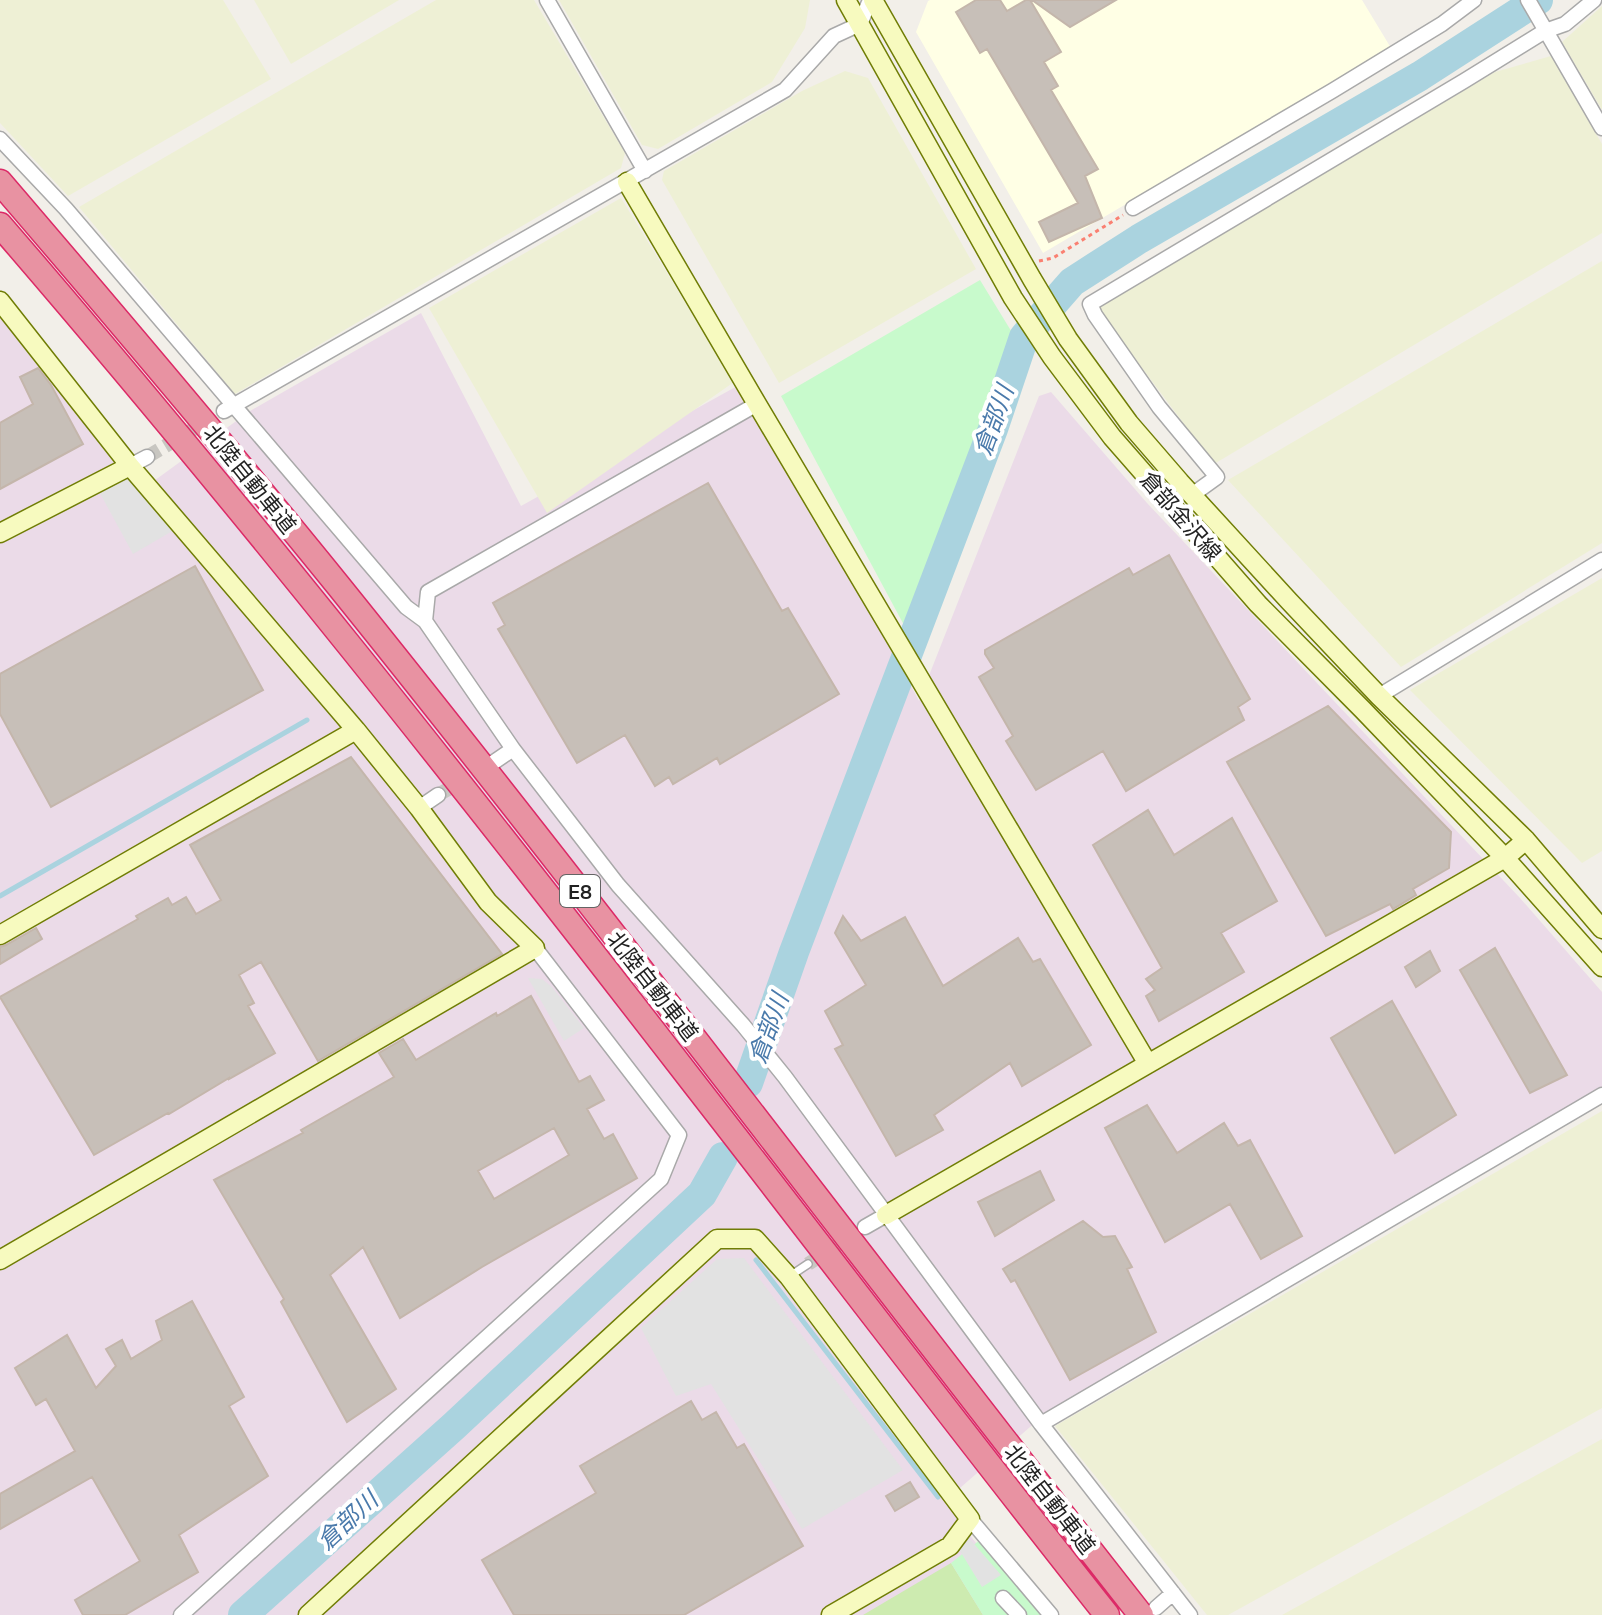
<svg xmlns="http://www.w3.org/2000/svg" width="1602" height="1615" font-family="Mulish,'Noto Sans JP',sans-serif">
	<rect width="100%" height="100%" fill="#f2efe9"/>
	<path fill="#ebdbe8" d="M0,311L121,472L147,486L250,411L421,313L521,506L739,385L876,620L919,701L1039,396L1051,392L1147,503L1520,898L1602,992V1087L1316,1257L1046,1413L945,1501L972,1538L1035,1615H0Z"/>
	<path fill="#ffffe5" d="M930,0H1362L1391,48L1043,253L916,32L928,1Z"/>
	<path fill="#eef0d5" d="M0,0H223L271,79L68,196L0,123Z
		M254,0H399L291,64Z
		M436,0H534L625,153L621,168L235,394L79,207Z
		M559,0H810L805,28L772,82L658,149L642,145Z
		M1602,6V110L1562,42Z
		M1551,56L1602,144V233L1214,464L1097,308L1495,72Z
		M845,71L868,78L976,269L779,383L662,180L664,171L802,91Z
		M621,198L734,382L547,513L429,308Z
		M1602,261V543L1401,667L1228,480Z
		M1602,578V851L1582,863L1410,690Z
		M1602,1111V1408L1228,1615H1207L1055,1426Z
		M1602,1439V1615H1282Z"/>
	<path fill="#cdebb0" d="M951,1563L983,1615H863Z"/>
	<path fill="#c8facc" d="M980,280L1013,334L905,627L781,396Z
		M981,1539L1042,1615H983L951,1563Z"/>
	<path fill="#e2e2e2" d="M124,472L181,526L133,554L95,484Z
		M528,978L542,979L552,987L584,1028L564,1041Z
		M744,1258L903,1470L802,1529L711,1384L676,1396L641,1328L717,1259Z
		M969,1538L1001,1575L982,1587L957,1546Z"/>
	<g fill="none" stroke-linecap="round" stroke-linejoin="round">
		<path stroke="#aad3df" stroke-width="5" d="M0,896L307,720
			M756,1260L938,1497"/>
		<path stroke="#aad3df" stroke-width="30" d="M748,1083L794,952L993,429L1024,337L1072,282L1139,239L1420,76L1538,0
			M243,1615L454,1426L702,1194L723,1157"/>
	</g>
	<path fill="#c7bfb8" stroke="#c4b6ab" stroke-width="2" fill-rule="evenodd" d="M976,0H1000L1007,11L1026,0H1030L1061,52L1044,62L1058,86L1051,90L1098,169L1085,176L1102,218L1049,242L1039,222L1078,203L987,49L980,53L956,12Z
		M1032,0H1116L1070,27Z
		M38,368L51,385L83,444L0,489V423L33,404L20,377Z
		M708,483L782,611L788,608L839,694L720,764L717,758L673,784L669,777L655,786L625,735L577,763L498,629L505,625L493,603Z
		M1169,555L1250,699L1238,707L1244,720L1126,791L1103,751L1036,790L1006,741L1013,736L979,677L994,668L985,654V650L1129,568L1133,575Z
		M195,566L263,690L51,807L0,714V674Z
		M1328,706L1451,832L1449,868L1413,889L1416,895L1393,909L1390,904L1326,936L1227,762Z
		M351,757L502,954L318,1061L261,962L239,975L254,1003L248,1006L275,1053L229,1079V1078L169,1114L168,1113L94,1155L0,997L138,919L136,916L168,898L172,905L186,897L196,914L221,900L190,845Z
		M1148,810L1174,855L1232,818L1277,901L1221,933L1244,972L1159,1021L1146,996L1155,990L1146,979L1162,968L1093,845Z
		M843,916L861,941L905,917L943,986L1018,938L1033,962L1040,959L1091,1045L1022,1086L1010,1063L934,1115L943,1130L896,1156L835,1049L843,1045L825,1011L866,985L835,933Z
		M36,928L42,939L0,964V947L6,945Z
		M1495,948L1567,1075L1530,1093L1460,970Z
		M1430,951L1440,971L1416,987L1405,967Z
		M531,996L579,1082L590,1076L604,1100L587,1109L604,1139L613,1134L637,1178L482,1267L400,1318L363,1247L330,1275L396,1389L347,1422L281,1302L284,1299L214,1180L303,1133L301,1130L394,1077L379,1053L403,1039L416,1060L496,1013L497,1016ZM554,1128L569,1155L494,1199L478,1171Z
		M1392,1001L1456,1115L1395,1153L1331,1038Z
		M1147,1105L1177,1153L1224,1123L1238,1146L1250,1140L1302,1236L1261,1259L1230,1204L1165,1242L1105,1128Z
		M1040,1171L1054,1200L995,1236L978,1202Z
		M1083,1221L1103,1237L1115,1236L1132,1267L1127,1269L1156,1332L1070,1380L1015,1280L1011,1282L1003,1269Z
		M192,1301L244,1397L229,1406L268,1476L179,1535L198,1572L125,1615H83L75,1600L140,1561L92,1477L0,1529V1494L75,1451L46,1399L36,1405L15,1368L67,1335L96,1388L116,1366L106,1349L122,1340L131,1359L162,1340L156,1321Z
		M691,1401L702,1420L716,1412L737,1448L744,1444L803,1546L684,1615H514L482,1560L596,1493L580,1466Z
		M910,1482L919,1497L895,1511L886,1496Z"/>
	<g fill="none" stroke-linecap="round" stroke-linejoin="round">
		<path stroke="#c8c6c1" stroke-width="14" stroke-dasharray="14 7" stroke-linecap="butt" d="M147,457L224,411
			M438,795L489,765
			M808,1264L865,1227"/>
		<g stroke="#a9a9a9" stroke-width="10">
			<path id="lane" d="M790,1276L808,1264"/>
		</g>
		<g stroke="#a9a9a9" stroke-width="17">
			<path id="street" d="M547,0L645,171
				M1528,0L1602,128
				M0,139L66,209L406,607L425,621L513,749L618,885L743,1025L785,1077L1041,1424L1190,1615
				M1133,208L1332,91L1442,24L1474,0
				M224,411L785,90L834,36L860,24L870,0
				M130,466L147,457
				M1192,495L1217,477L1159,407L1095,315L1090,304L1464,81L1545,31L1565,24L1594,0
				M425,621L428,592L757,404
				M1379,696L1602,560
				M494,762L513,749
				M419,808L438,795
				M865,1227L886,1215
				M1041,1424L1602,1095
				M970,1519L1051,1615
				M1003,1598L1019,1615
				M1156,1608L1173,1593
				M181,1615L661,1179L679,1135L535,948"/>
		</g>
		<g stroke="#707d05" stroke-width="21">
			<path id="secondary" d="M846,0L1013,298L1052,357L1112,437L1258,604L1363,710L1505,858L1602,967
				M873,0L1032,279L1068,339L1129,423L1180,482L1289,601L1379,696L1526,840L1602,929
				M627,182L757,404L1148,1064
				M0,301L130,466L356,730L419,808L488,902L535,948L0,1260
				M0,533L130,466
				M0,935L356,730
				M886,1215L1505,858L1526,840
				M308,1615L717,1239H755L789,1277L970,1519L950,1546L831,1615"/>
		</g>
		<g stroke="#dc2a67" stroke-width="27">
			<path id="highway" d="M0,182C114,315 227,448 337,584C611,924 872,1273 1141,1615
				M0,225C241,504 470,794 696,1086C833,1262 968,1440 1107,1615"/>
		</g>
		<path stroke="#fa8072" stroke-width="3" stroke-dasharray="4 4" stroke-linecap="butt" d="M1039,261L1053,258L1123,215"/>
		<use href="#lane" stroke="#fff" stroke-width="7"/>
		<use href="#street" stroke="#fff" stroke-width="14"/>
		<use href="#secondary" stroke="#f7fabf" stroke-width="18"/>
		<use href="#highway" stroke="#e892a2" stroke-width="24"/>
	</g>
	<g text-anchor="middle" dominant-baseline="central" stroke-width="8" stroke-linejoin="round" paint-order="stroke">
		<rect fill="#fff" stroke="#646464" stroke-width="2" x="560" y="875" width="40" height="32" rx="6"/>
		<g font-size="20" font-weight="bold" fill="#222">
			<text x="580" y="891">E8</text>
		</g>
		<g font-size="22" fill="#222" stroke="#fff">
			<text transform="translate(250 479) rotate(51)">北陸自動車道</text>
			<text transform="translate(1181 516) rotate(49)">倉部金沢線</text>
			<text transform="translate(653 986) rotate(52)">北陸自動車道</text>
			<text transform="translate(1050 1499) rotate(52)">北陸自動車道</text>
		</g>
		<g font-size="24" font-style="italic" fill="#4a7aab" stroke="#fff">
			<text transform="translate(993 420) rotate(-70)">倉部川</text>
			<text transform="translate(768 1028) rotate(-70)">倉部川</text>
			<text transform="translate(347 1520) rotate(-43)">倉部川</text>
		</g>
	</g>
</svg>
